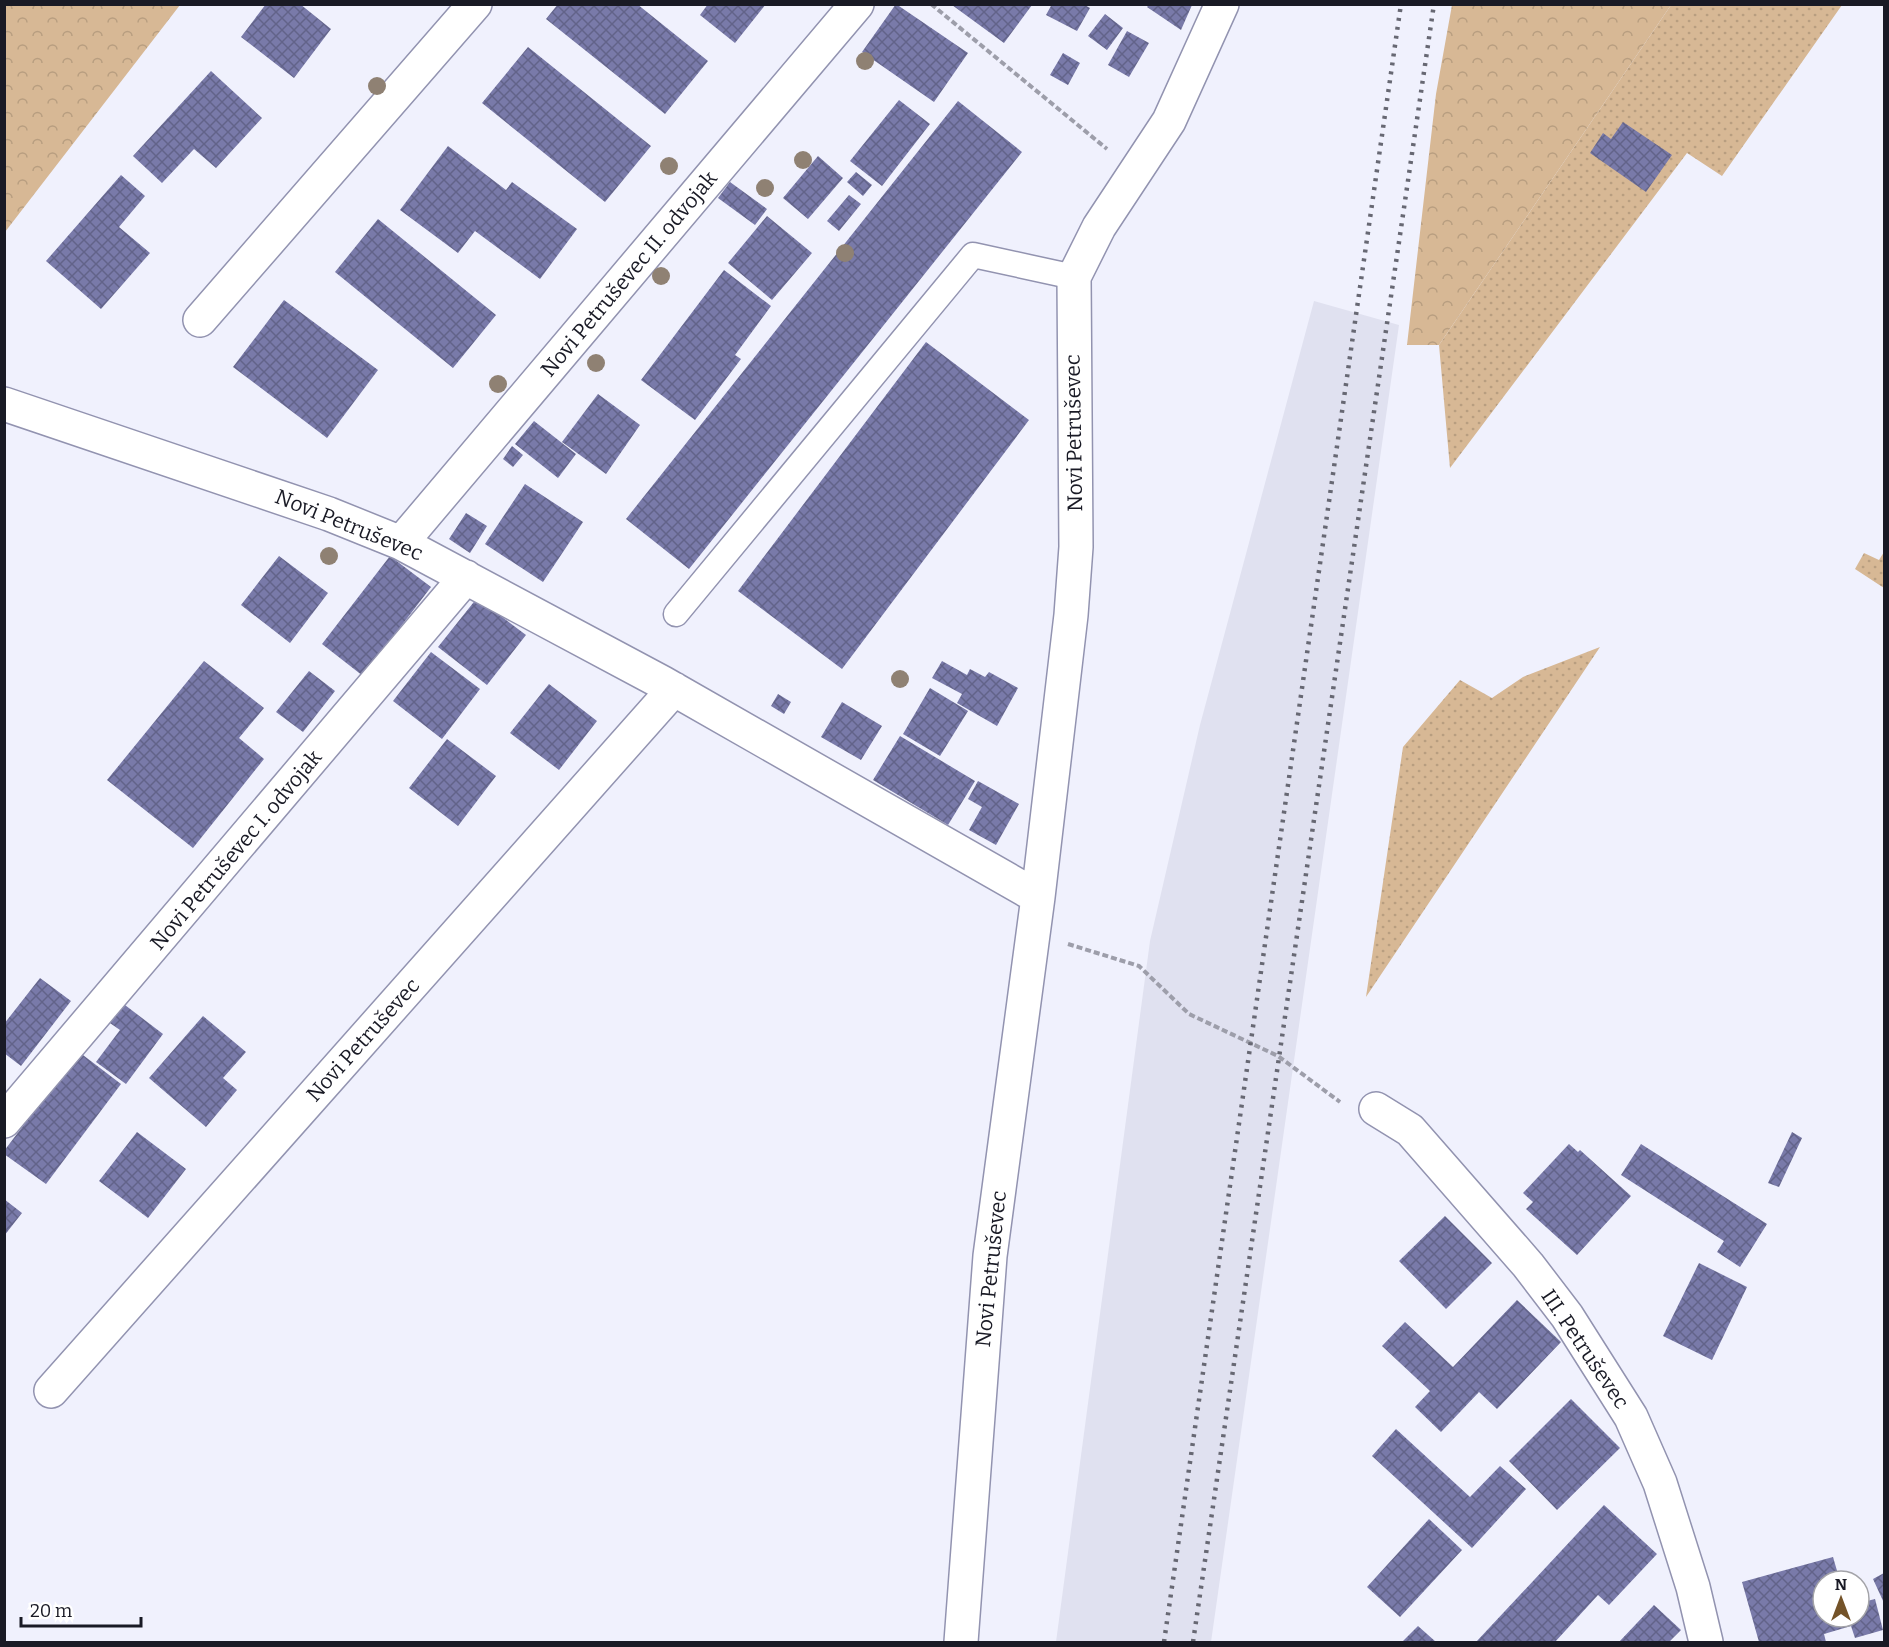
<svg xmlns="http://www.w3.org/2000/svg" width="1889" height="1647" font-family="Bitter,serif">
	<defs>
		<pattern id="grass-dots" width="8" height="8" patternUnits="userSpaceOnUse" patternTransform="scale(1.5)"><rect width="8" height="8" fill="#d7b895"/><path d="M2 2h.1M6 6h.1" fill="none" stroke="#b89e80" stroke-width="1.8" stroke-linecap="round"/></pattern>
		<pattern id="forest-crowns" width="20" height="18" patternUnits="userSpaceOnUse" patternTransform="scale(1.5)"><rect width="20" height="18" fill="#d7b895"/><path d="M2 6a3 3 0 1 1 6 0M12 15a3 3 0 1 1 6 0" fill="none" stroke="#b89e80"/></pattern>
		<pattern id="building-cross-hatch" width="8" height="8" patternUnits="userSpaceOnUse" patternTransform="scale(1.5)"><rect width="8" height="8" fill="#797aa9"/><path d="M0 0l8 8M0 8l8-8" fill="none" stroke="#626389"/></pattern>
	</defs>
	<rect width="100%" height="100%" fill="#f0f1fd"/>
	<path fill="#e0e1f0" d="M1314,301L1399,325L1211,1642H1056L1150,941L1200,725Z"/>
	<path fill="url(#grass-dots)" d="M1671,5H1842L1722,176L1687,153L1450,468L1439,345Z
		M1884,552V588L1855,569L1864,553L1879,560Z
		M1600,647L1366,997L1403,747L1460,680L1492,698L1523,677Z"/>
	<path fill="url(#forest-crowns)" d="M5,4L180,5L5,232L4,5Z
		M1452,5H1671L1439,345H1407L1436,94Z"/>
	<path fill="url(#building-cross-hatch)" d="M266,4H300L331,29L294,78L241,37Z
		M558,4H637L708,61L665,114L546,19Z
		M708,4H766L735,43L700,15Z
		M896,4L968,53L934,102L862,52Z
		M1052,4H1083L1090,8L1077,31L1046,15Z
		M952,5H1032L1004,43Z
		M1149,5H1192L1181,30L1147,7Z
		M1105,14L1123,28L1107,50L1088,36Z
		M1127,31L1149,43L1129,77L1108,65Z
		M528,47L651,146L605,202L482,103Z
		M1063,53L1080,63L1068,85L1050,75Z
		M211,71L262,118L216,168L194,149L162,183L133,156Z
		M899,100L930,124L882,186L850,161Z
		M958,101L1022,152L689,569L626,519Z
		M1623,122L1672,155L1646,192L1590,153L1603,133L1611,139Z
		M448,146L506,190L512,182L577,229L540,279L475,231L458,253L400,210Z
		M818,156L843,178L808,219L783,198Z
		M856,172L872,185L863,196L847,182Z
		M121,175L145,196L119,227L150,253L101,309L46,261Z
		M730,182L767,209L755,225L718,198Z
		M849,195L861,204L839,231L827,221Z
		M767,216L812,253L772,300L728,263Z
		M378,219L496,315L453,368L335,272Z
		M724,270L771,306L735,355L741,359L695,420L641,380Z
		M284,300L378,370L327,438L233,367Z
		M926,342L1029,420L842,669L738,591Z
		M598,394L640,425L606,474L562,442Z
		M534,421L576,454L558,478L515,444Z
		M512,446L523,455L513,467L503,459Z
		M525,484L583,522L543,582L485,544Z
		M466,513L487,526L470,553L449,539Z
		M279,556L328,593L290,643L241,605Z
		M390,556L431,587L363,676L322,644Z
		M477,598L526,635L487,685L438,647Z
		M431,652L480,689L442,739L393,701Z
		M204,661L264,708L239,738L264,759L193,848L107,780Z
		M942,661L967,675L970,669L985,677L989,672L1018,688L997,726L957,703L962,694L932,678Z
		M309,671L335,691L303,732L276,712Z
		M549,684L597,721L559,770L510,733Z
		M930,688L968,711L940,756L903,734Z
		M778,694L791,702L784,714L771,706Z
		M842,702L882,726L861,760L821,737Z
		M900,736L975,781L948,825L873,780Z
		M447,739L496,776L458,826L409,788Z
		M978,781L1019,804L996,845L969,830L982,807L968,799Z
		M40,978L71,1001L21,1066L4,1053V1024Z
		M121,1002L163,1034L126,1084L96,1062L120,1030L107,1021Z
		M203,1016L246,1052L223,1078L237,1090L206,1127L149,1078Z
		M79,1052L121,1084L46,1184L4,1154V1151Z
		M137,1132L186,1169L148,1218L99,1181Z
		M1792,1132L1802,1138L1779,1187L1768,1183Z
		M1569,1144L1578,1152L1580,1150L1631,1196L1577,1255L1526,1209L1533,1202L1523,1193Z
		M1641,1144L1767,1224L1740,1267L1717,1252L1724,1241L1621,1175Z
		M4,1199L22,1213L4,1236Z
		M1445,1216L1492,1263L1446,1309L1399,1261Z
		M1699,1263L1747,1287L1712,1360L1663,1336Z
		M1517,1300L1561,1342L1497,1409L1479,1392L1441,1432L1415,1407L1430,1391L1382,1346L1405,1322L1453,1367Z
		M1571,1399L1620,1448L1557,1510L1509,1461Z
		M1396,1429L1470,1497L1500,1466L1526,1489L1472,1548L1372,1456Z
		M1604,1505L1657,1554L1609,1605L1598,1595L1555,1642H1476Z
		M1429,1519L1462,1550L1400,1617L1367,1587Z
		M1833,1557L1840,1581H1823V1617H1859V1603L1875,1599L1883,1630L1855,1638L1851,1626L1824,1634L1826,1642H1759L1742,1582Z
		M1884,1573V1603L1873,1579Z
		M1654,1605L1681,1630L1669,1642H1619Z
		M1418,1626L1436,1642H1402Z"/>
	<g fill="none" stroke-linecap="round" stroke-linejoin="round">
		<g stroke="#9293b0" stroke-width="27">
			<path id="lane" d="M676,614L973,255L1074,277"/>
		</g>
		<g stroke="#9293b0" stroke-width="36">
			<path id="street" d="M200,320L475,4
				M4,404L329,514L401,543L663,683L1038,897
				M401,543L857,4
				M1376,1109L1410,1130L1528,1265L1567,1316L1631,1417L1660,1483L1693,1587L1706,1642
				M4,1121L466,577
				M51,1391L674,689
				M961,1642L990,1256L1038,897L1071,615L1076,547L1074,277L1099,227L1169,121L1222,4"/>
		</g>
		<path stroke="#9d9eaa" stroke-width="4" stroke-dasharray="6 3" stroke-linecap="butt" d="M931,4L1107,149
			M1068,944L1139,966L1189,1014L1278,1056L1340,1102"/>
		<use href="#lane" stroke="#fff" stroke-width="24"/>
		<use href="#street" stroke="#fff" stroke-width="33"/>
		<path stroke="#676873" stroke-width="4.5" stroke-dasharray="3 6" stroke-linecap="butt" d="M1164,1642L1401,4
			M1193,1642L1434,4"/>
	</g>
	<g fill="#8f8173">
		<circle cx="865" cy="61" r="9"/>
		<circle cx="377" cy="86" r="9"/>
		<circle cx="803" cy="160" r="9"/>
		<circle cx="669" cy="166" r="9"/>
		<circle cx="765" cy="188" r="9"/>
		<circle cx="845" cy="253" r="9"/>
		<circle cx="661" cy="276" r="9"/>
		<circle cx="596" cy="363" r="9"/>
		<circle cx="498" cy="384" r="9"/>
		<circle cx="329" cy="556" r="9"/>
		<circle cx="900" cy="679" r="9"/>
	</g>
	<g text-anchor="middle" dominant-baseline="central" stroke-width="6" stroke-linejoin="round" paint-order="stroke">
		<g font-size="21" fill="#191a25" stroke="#fff">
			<text transform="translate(629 274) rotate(-50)">Novi Petruševec II. odvojak</text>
			<text transform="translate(1074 433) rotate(-91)">Novi Petruševec</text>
			<text transform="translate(349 525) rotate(22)">Novi Petruševec</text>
			<text transform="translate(236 850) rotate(-50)">Novi Petruševec I. odvojak</text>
			<text transform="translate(363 1040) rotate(-48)">Novi Petruševec</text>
			<text transform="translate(991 1269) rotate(-84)">Novi Petruševec</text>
			<text transform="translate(1585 1349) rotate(56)">III. Petruševec</text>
		</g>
	</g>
	<rect width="1889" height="1647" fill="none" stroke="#191a25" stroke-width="12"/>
	<g transform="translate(1841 1599)"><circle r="28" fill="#ffffff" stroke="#a3a3a8" stroke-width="1.5"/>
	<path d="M0-4.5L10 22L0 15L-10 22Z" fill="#745329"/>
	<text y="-9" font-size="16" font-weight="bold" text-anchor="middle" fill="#191a25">N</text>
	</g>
	<path d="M21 1617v9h120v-9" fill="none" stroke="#191a25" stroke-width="3"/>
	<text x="30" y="1617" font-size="18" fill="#191a25" stroke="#ffffff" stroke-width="4.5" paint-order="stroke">20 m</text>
</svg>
